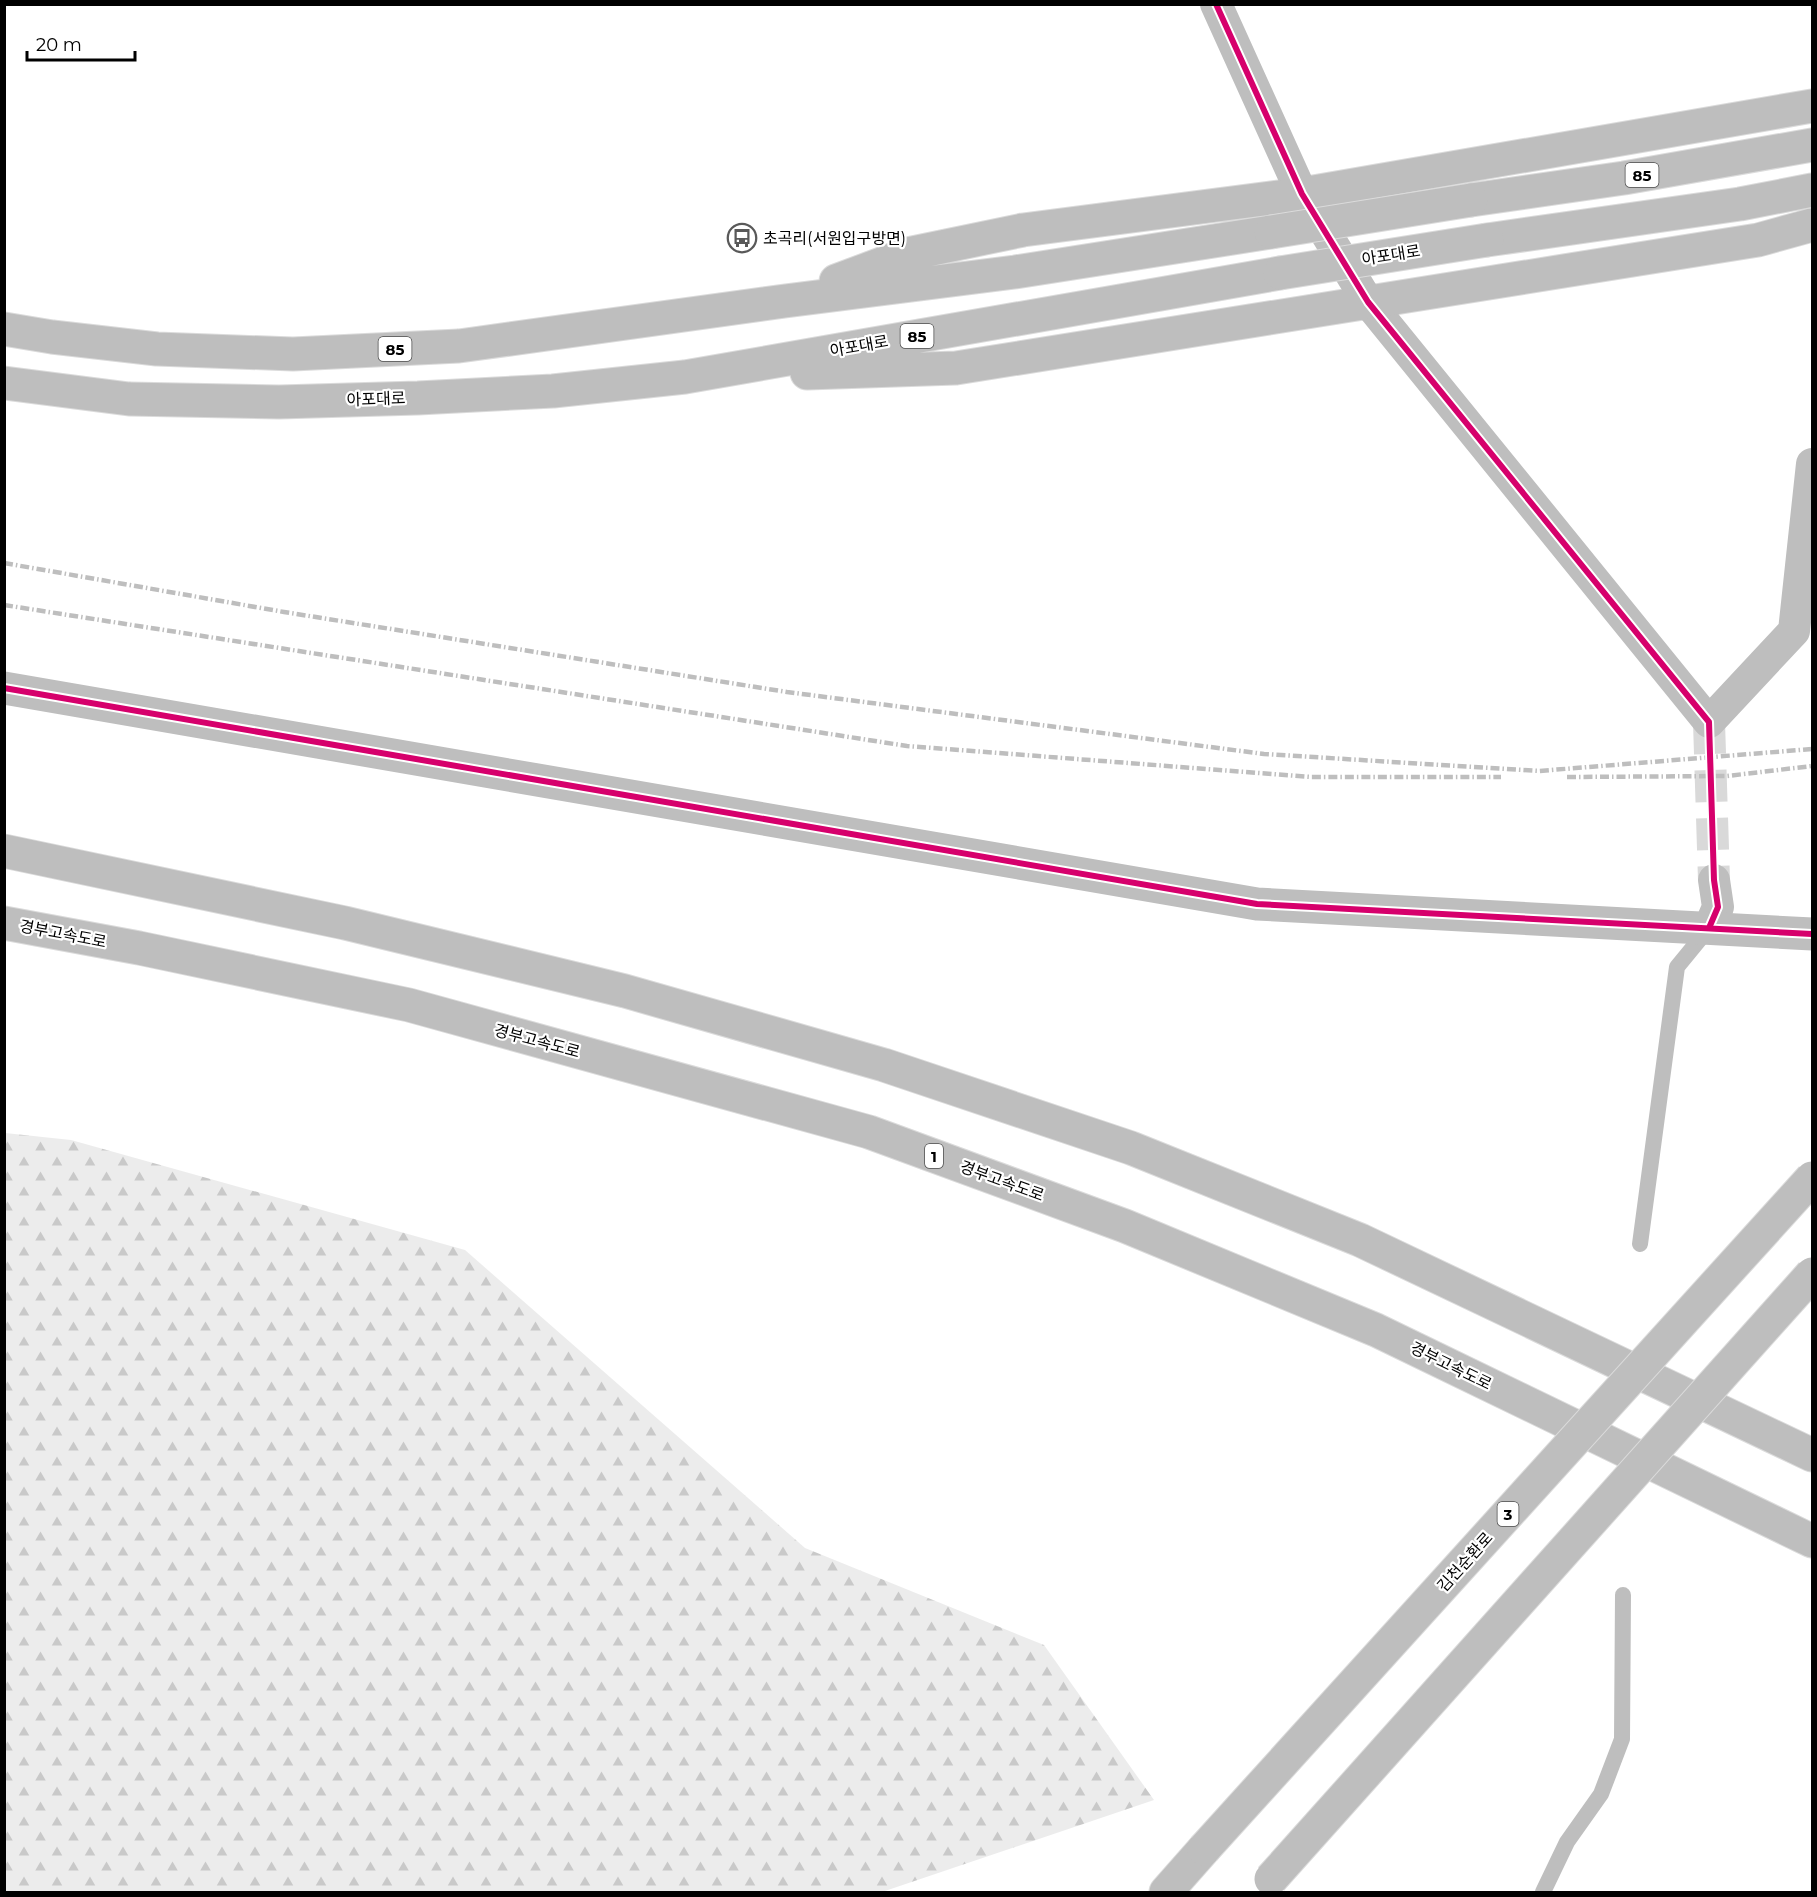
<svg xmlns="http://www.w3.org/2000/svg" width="1817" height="1897" font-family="Montserrat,'Noto Sans KR',sans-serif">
	<defs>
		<pattern id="forest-firs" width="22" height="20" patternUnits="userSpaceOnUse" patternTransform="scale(1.5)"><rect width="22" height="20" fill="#ececec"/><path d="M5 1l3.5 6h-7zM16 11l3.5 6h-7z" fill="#c9c9c9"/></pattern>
	</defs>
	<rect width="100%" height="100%" fill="#fff"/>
	<path fill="url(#forest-firs)" d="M5,1133L71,1140L465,1250L805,1548L1044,1645L1154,1800L882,1892H5Z"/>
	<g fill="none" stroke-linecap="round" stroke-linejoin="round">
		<path stroke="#d9d9d9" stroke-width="32" stroke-dasharray="32 16" stroke-linecap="butt" d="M1709,722L1714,880"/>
		<g stroke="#dbdbdb" stroke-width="35">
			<path id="primary" d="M1471,200L1624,178L1812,145
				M1487,240L1740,204L1812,190
				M836,281L908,254L1023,230L1302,194L1812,106
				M4,329L52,337L157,349L293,354L459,346L785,301L1015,272L1271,232
				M807,373L956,368L1758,240L1812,225
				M4,383L129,399L279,402L418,398L553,391L685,377L1280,273"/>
		</g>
		<g stroke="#dbdbdb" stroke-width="35">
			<path id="trunk" d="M1166,1892L1204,1849"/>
		</g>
		<g stroke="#dbdbdb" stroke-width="35">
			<path id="motorway" d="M4,851L345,923L625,991L884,1065L1131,1148L1360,1240L1812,1455
				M4,923L139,948L409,1005L869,1132L1125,1226L1376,1330L1812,1541"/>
		</g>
		<path stroke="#bebebe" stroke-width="16" d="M1640,1244L1677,967L1709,928
			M1543,1892L1567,1842L1601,1794L1622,1739L1623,1595"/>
		<path stroke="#bebebe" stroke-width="32" d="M1216,4L1302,194L1368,302L1709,722L1794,631L1812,464
			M1709,928L1718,907L1714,880"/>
		<path stroke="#bebebe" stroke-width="33" d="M4,688L1257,904L1812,934"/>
		<use href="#primary" stroke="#bebebe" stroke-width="33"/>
		<use href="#trunk" stroke="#bebebe" stroke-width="33"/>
		<use href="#motorway" stroke="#bebebe" stroke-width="33"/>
		<path stroke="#bebebe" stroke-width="4.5" stroke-dasharray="9 3 1.5 3" stroke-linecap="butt" d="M4,563L284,612L787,692L1264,754L1539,771L1812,749
			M4,605L907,746L1311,777H1501
			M1567,777L1727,776L1812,766"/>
		<g stroke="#dbdbdb" stroke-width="35" stroke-linecap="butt">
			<path id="primary-bridge" d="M1271,232L1471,200
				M1280,273L1487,240"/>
		</g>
		<g stroke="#dbdbdb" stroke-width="35" stroke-linecap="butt">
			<path id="trunk-bridge" d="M1204,1849L1812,1178
				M1271,1879L1812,1274"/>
		</g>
		<use href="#primary-bridge" stroke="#bebebe" stroke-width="33"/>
		<use href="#trunk-bridge" stroke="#bebebe" stroke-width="33"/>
		<g stroke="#fff" stroke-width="10">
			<path id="cycleway" d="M1216,4L1302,194L1368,302L1709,722L1714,880L1718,907L1709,928
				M4,688L1257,904L1812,934"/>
		</g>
		<use href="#cycleway" stroke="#d6006c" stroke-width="6"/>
	</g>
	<defs>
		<g id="bus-ring" transform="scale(1.5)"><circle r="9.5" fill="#fff" stroke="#595959" stroke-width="1.5"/><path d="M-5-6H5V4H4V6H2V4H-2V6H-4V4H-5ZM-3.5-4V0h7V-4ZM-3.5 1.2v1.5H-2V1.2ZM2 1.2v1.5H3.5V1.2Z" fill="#595959"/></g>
	</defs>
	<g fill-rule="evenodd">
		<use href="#bus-ring" x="742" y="238"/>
	</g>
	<g text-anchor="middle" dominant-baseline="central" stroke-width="4.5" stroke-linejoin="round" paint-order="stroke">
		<g fill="#fff" stroke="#4c4c4c" stroke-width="1.5">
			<rect x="1625.5" y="163" width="33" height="24" rx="4.5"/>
			<rect x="900.5" y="324" width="33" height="24" rx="4.5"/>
			<rect x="378.5" y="337" width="33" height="24" rx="4.5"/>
			<rect x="925" y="1144" width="18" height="24" rx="4.5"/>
			<rect x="1497.5" y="1502" width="21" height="24" rx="4.5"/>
		</g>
		<g font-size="15" font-weight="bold" fill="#000">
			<text x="1642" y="175">85</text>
			<text x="917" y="336">85</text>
			<text x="395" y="349">85</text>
			<text x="934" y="1156">1</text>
			<text x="1508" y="1514">3</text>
		</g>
		<g font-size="16" fill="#000" stroke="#fff" text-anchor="start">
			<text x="763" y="238">초곡리(서원입구방면)</text>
		</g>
		<g font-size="16" fill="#000" stroke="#fff">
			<text transform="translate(1391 255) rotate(-9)">아포대로</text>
			<text transform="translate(859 346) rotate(-10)">아포대로</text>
			<text transform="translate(376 399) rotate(-2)">아포대로</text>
			<text transform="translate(63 934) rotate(11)">경부고속도로</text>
			<text transform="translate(537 1041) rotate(15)">경부고속도로</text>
			<text transform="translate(1002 1181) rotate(20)">경부고속도로</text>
			<text transform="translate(1451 1366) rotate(26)">경부고속도로</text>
			<text transform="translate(1465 1562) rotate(-48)">김천순환로</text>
		</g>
	</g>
	<rect width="1817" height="1897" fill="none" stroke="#000000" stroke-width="12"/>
	<path d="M27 51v9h108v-9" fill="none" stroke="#000000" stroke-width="3"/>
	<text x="36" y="51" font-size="18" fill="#000000" stroke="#ffffff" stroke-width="4.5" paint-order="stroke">20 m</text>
</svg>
